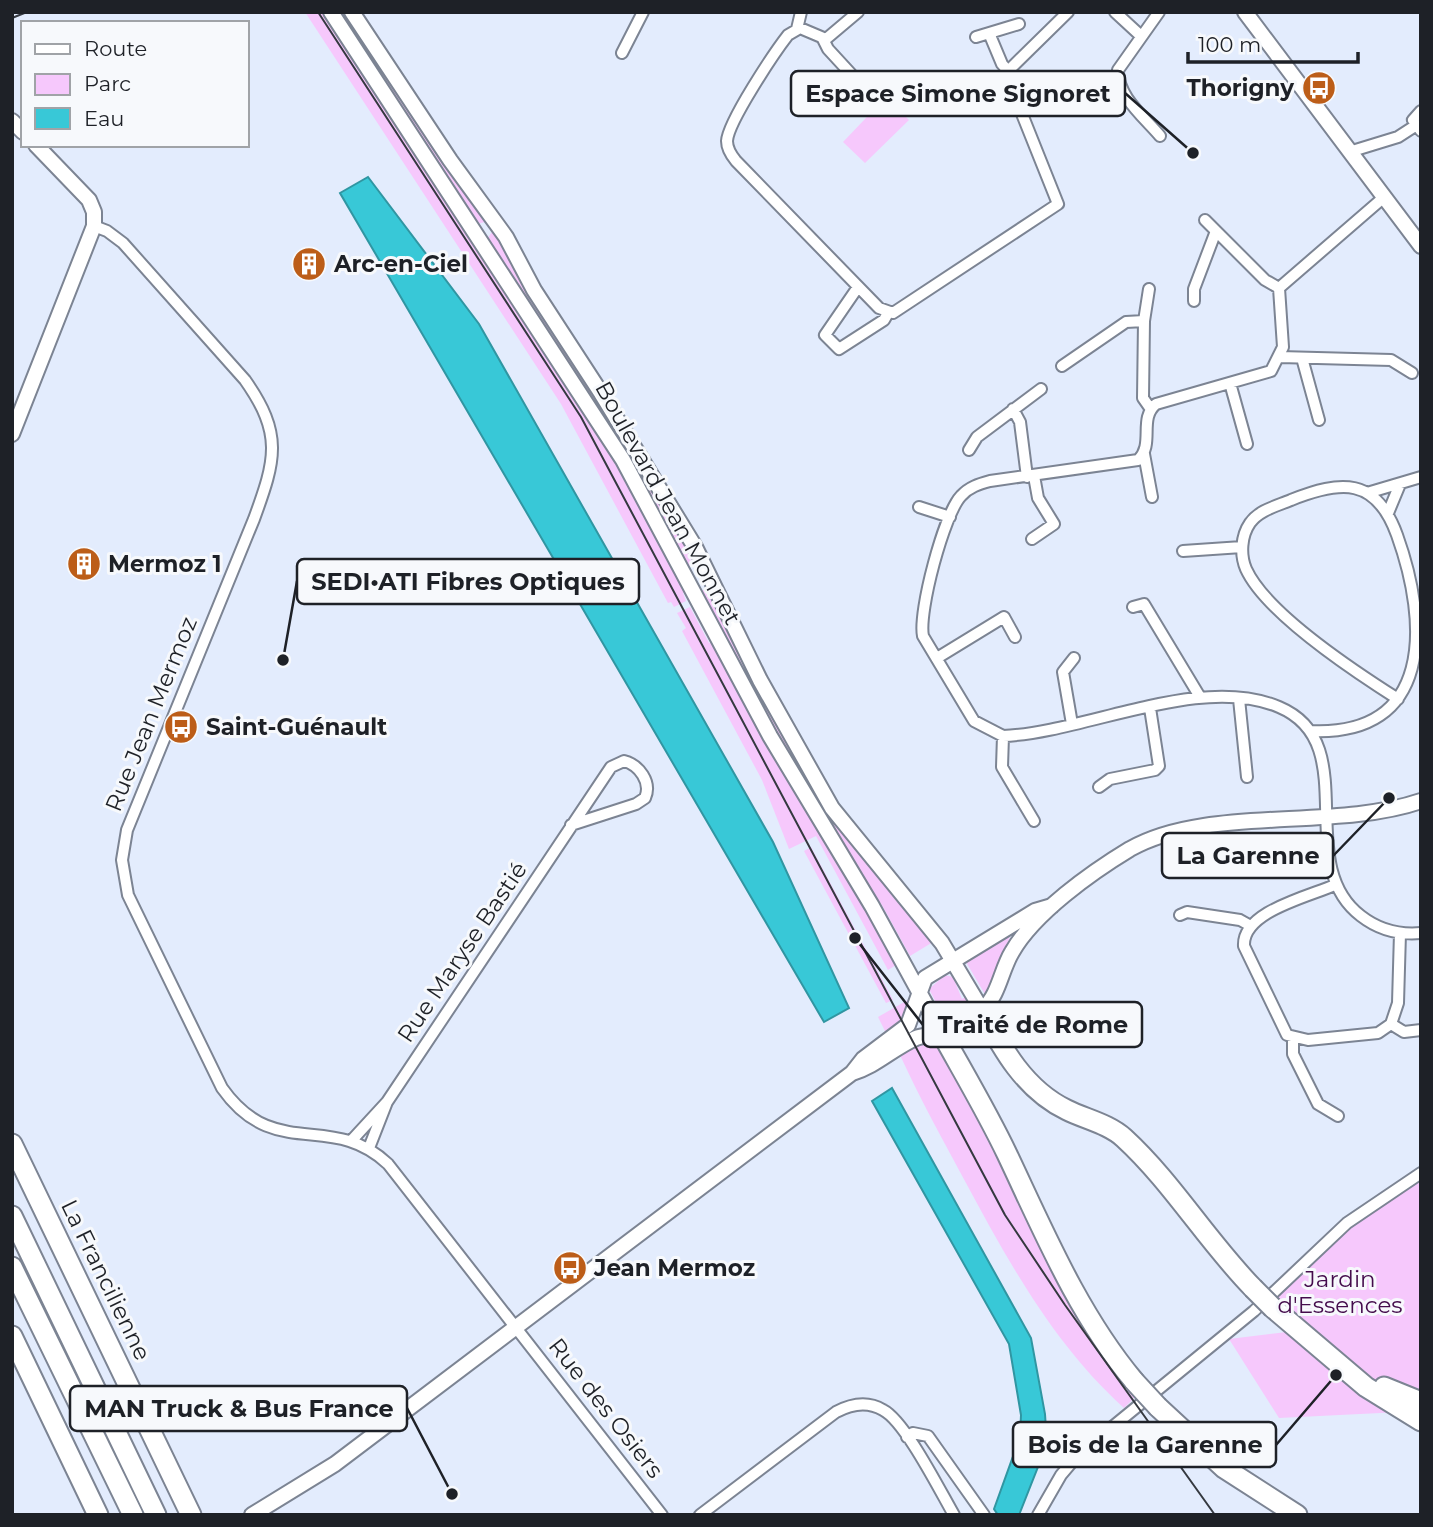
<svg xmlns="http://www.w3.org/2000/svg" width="1433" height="1527" font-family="Montserrat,sans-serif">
	<rect width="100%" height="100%" fill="#e3ecfd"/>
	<path fill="#f6c8fc" d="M305,12H325L621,467L687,591L683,593L686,601L674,607L671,602L668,603L561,404Z
		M339,12H345L485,222L477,224Z
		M886,97L909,120L865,163L843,142Z
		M492,232L496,233L697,562L695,565L687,566L487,239Z
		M709,587L755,684L808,779L933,942L910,956L883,907L799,775L700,592Z
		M690,607L709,643L714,642L896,965L888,970L816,836L789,849L762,780L682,631L686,628L677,613Z
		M811,847L893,1000L886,1003L804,851Z
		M1012,932L986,996L966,962Z
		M945,975L953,977L962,999L965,997L968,1003L964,1011L950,1018L943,1016L929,989Z
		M913,997L909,1015L887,1035L878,1017Z
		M923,1041L940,1046L997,1156L1137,1395L1124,1408C1055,1346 1009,1263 966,1183C943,1140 920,1099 900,1055Z
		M1421,1170V1411L1279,1418L1229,1339L1312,1329L1272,1293L1347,1223Z"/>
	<path fill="#38c8d7" stroke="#3096a2" stroke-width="2" d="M368,177L479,324L773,842L849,1008L824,1022L340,193Z
		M892,1088L1031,1338L1045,1414L1047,1444L1019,1515H998L994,1509L1020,1437L1021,1415L1009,1344L872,1101Z"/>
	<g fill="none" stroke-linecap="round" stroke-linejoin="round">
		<g stroke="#7c8493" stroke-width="14">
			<path id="street" d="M858,12L826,39L800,28L788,35C774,53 728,122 727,141C727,149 731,155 736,161L879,308L893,313L1058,204L1008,79L1012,67L1068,12
				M1115,12L1141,36
				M1159,12L1118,70C1117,96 1144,117 1160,136
				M797,29L801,12
				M989,33L1002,64L1009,72
				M976,37L1019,24
				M823,39L828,49L851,74
				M622,53L643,12
				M1421,111L1413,120L1421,131
				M1349,152L1398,137L1415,126
				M1383,198L1279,288L1283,347L1271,371L1156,404C1138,419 1155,444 1138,460L990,481C979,484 969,487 961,496C944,514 918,612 923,636L974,721L1003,736C1085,733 1200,673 1279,707C1365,743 1291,863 1361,916C1379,930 1399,935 1421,933
				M1205,220L1265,280L1279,288
				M94,226L107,231L123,243L245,380C283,434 276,459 254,519L127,830L122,860L128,895L222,1088C275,1163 331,1110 388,1164L662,1515
				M858,287L825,335L839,349L884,320L888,313
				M1149,289L1144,321L1143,398L1150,408
				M1194,301V289L1216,231
				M1280,357L1391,360L1412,373
				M1302,358L1319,420
				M1062,366L1126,322L1144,321
				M1230,383L1247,444
				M1013,409L1020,422L1027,477
				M969,450L977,437L1041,389
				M1144,454L1152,497
				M1367,493L1421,477
				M919,507L950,517
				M1388,513L1400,484
				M1032,539L1054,524L1038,498L1034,476
				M1183,551L1242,547
				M1133,607L1144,604L1200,697
				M937,658L1004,617L1015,637
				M1239,699L1247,777
				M1072,724L1063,672L1074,658
				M1310,731C1433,737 1429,624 1397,535C1376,477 1341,480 1291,500C1277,506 1259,510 1250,523C1241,536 1240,555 1246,569C1266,613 1357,673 1398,699
				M1003,736L1002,767L1034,821
				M1099,787L1110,779L1155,770L1159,766L1150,708
				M1335,885C1307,897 1242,912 1244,946L1287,1035L1308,1040L1378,1033L1391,1024L1398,1003L1400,933
				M1180,915L1187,912L1240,920L1249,925
				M1391,1024L1404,1032L1421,1030
				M1293,1038V1054L1318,1104L1338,1116
				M387,1102L611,767L624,761C639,765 652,782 645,798L636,804L571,825
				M352,1140L387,1102L369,1148
				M907,1437L913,1433L928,1436L984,1515
				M700,1515L836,1412C851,1404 868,1401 883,1410C905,1421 940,1491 954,1515
				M1038,1515L1061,1475L1078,1455L1254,1311L1347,1223L1421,1173"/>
		</g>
		<g stroke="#7c8493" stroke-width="18">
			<path id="secondary" d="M331,12L623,460L770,736L872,906L941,1032
				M352,12L450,160L506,237L534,290L601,393L695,547L760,680L832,808L942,943L982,1010
				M1245,12L1421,246
				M12,121L23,132
				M12,434L94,226V212L89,200L36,145
				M852,1073C876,1066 893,1048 916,1038C923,1035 930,1036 937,1034C951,1029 972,1019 983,1009C999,995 1001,970 1012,952C1034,913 1092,872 1130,849C1208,805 1333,831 1421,801
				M252,1515L335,1464L852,1073L863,1059L908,1025L925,978L1035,911L1052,906"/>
		</g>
		<g stroke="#7c8493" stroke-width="23">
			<path id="highway" d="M982,1010C1002,1049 1025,1090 1067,1110C1085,1119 1109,1124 1124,1138C1172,1182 1207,1241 1253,1288
				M941,1032C963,1072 987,1112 1007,1154C1044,1232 1078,1314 1134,1381
				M12,1144L191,1515
				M12,1216L156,1515
				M12,1267L133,1515
				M1273,1308L1366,1387L1421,1421
				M12,1336L98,1515
				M1384,1387L1421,1402
				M1158,1407L1224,1468L1297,1515"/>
		</g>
		<use href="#street" stroke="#fff" stroke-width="10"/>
		<use href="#secondary" stroke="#fff" stroke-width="14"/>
		<use href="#highway" stroke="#fff" stroke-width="19"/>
		<path stroke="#353940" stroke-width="2" d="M318,12L581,417L1005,1215L1065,1305L1215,1515
			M12,18L27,12"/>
		<g stroke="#7c8493" stroke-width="23" stroke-linecap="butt">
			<path id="highway-bridge" d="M1253,1288L1273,1308
				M1134,1381L1158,1407"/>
		</g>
		<use href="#highway-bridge" stroke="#fff" stroke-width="19"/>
	</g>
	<defs>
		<g id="bus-disc" transform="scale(1.75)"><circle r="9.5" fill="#bc5d18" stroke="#f7f9fc"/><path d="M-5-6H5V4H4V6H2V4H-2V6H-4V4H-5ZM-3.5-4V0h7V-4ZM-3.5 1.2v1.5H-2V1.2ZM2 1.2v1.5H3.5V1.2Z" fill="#fff"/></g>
		<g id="building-disc" transform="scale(1.75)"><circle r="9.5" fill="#bc5d18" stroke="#f7f9fc"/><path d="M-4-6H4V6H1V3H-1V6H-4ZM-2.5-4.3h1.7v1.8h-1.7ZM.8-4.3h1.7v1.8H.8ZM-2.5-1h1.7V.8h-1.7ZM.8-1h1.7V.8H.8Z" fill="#fff"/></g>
	</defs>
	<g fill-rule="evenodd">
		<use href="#bus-disc" x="1319" y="88"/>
		<use href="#building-disc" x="309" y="264"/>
		<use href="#building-disc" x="84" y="564"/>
		<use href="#bus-disc" x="181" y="727"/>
		<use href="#bus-disc" x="570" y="1268"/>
	</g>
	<g text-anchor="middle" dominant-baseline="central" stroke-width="6" stroke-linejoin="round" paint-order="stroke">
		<g font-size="23" font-weight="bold" fill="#1e2127" stroke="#f7f9fc" text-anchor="start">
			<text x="1294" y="88" text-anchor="end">Thorigny</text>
			<text x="334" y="264">Arc-en-Ciel</text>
			<text x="108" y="564">Mermoz 1</text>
			<text x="206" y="727">Saint-Guénault</text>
			<text x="594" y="1268">Jean Mermoz</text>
		</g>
		<g font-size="23" fill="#1e2127" stroke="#f7f9fc">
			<text transform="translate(668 503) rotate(61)">Boulevard Jean Monnet</text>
			<text transform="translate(151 714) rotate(-68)">Rue Jean Mermoz</text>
			<text transform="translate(462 952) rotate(-56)">Rue Maryse Bastié</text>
			<text transform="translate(106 1280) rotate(64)">La Francilienne</text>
			<text transform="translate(606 1408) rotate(52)">Rue des Osiers</text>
		</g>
		<g font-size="23" fill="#440c4c" stroke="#f7f9fc">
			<text x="1340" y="1279">Jardin<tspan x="1340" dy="26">d'Essences</tspan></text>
		</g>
	</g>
	<path fill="none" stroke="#1e2127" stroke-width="2.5" d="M1193 153L1125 93M283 660L297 581M1389 798L1333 856M855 938L923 1025M452 1494L407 1408M1336 1375L1276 1445"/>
	<g fill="#1e2127" stroke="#f7f9fc" stroke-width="2.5">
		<circle cx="1193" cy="153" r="7"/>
		<circle cx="283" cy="660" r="7"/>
		<circle cx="1389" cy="798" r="7"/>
		<circle cx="855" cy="938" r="7"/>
		<circle cx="452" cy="1494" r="7"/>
		<circle cx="1336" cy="1375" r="7"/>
	</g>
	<g fill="#f7f9fc" stroke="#1e2127" stroke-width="2.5">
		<rect x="791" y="71" width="334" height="45" rx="7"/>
		<rect x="297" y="559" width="342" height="45" rx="7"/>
		<rect x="1162" y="833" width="171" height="45" rx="7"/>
		<rect x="923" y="1002" width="219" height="45" rx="7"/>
		<rect x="70" y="1386" width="337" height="45" rx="7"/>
		<rect x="1013" y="1422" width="263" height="45" rx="7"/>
	</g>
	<g font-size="24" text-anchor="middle" font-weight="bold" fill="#1e2127">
		<text x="958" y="102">Espace Simone Signoret</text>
		<text x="468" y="590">SEDI•ATI Fibres Optiques</text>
		<text x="1248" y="864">La Garenne</text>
		<text x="1033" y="1033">Traité de Rome</text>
		<text x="239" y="1417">MAN Truck &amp; Bus France</text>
		<text x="1145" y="1453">Bois de la Garenne</text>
	</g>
	<rect width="1433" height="1527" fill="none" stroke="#1e2127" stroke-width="28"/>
	<rect x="21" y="21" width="228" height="126" fill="#f7f9fc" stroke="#a0a3a7" stroke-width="2"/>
	<rect x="35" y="44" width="35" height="10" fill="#ffffff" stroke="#a0a3a7" stroke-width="2"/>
	<text x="84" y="56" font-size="21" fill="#1e2127">Route</text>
	<rect x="35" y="74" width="35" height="21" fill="#f6c8fc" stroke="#a0a3a7" stroke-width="2"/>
	<text x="84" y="91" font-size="21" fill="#1e2127">Parc</text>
	<rect x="35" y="108" width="35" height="21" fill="#38c8d7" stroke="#a0a3a7" stroke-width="2"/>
	<text x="84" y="126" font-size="21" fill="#1e2127">Eau</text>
	<path d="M1188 52v10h170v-10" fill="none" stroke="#1e2127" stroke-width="3.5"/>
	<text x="1198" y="52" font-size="21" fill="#1e2127" stroke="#f7f9fc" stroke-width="5" paint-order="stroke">100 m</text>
</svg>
